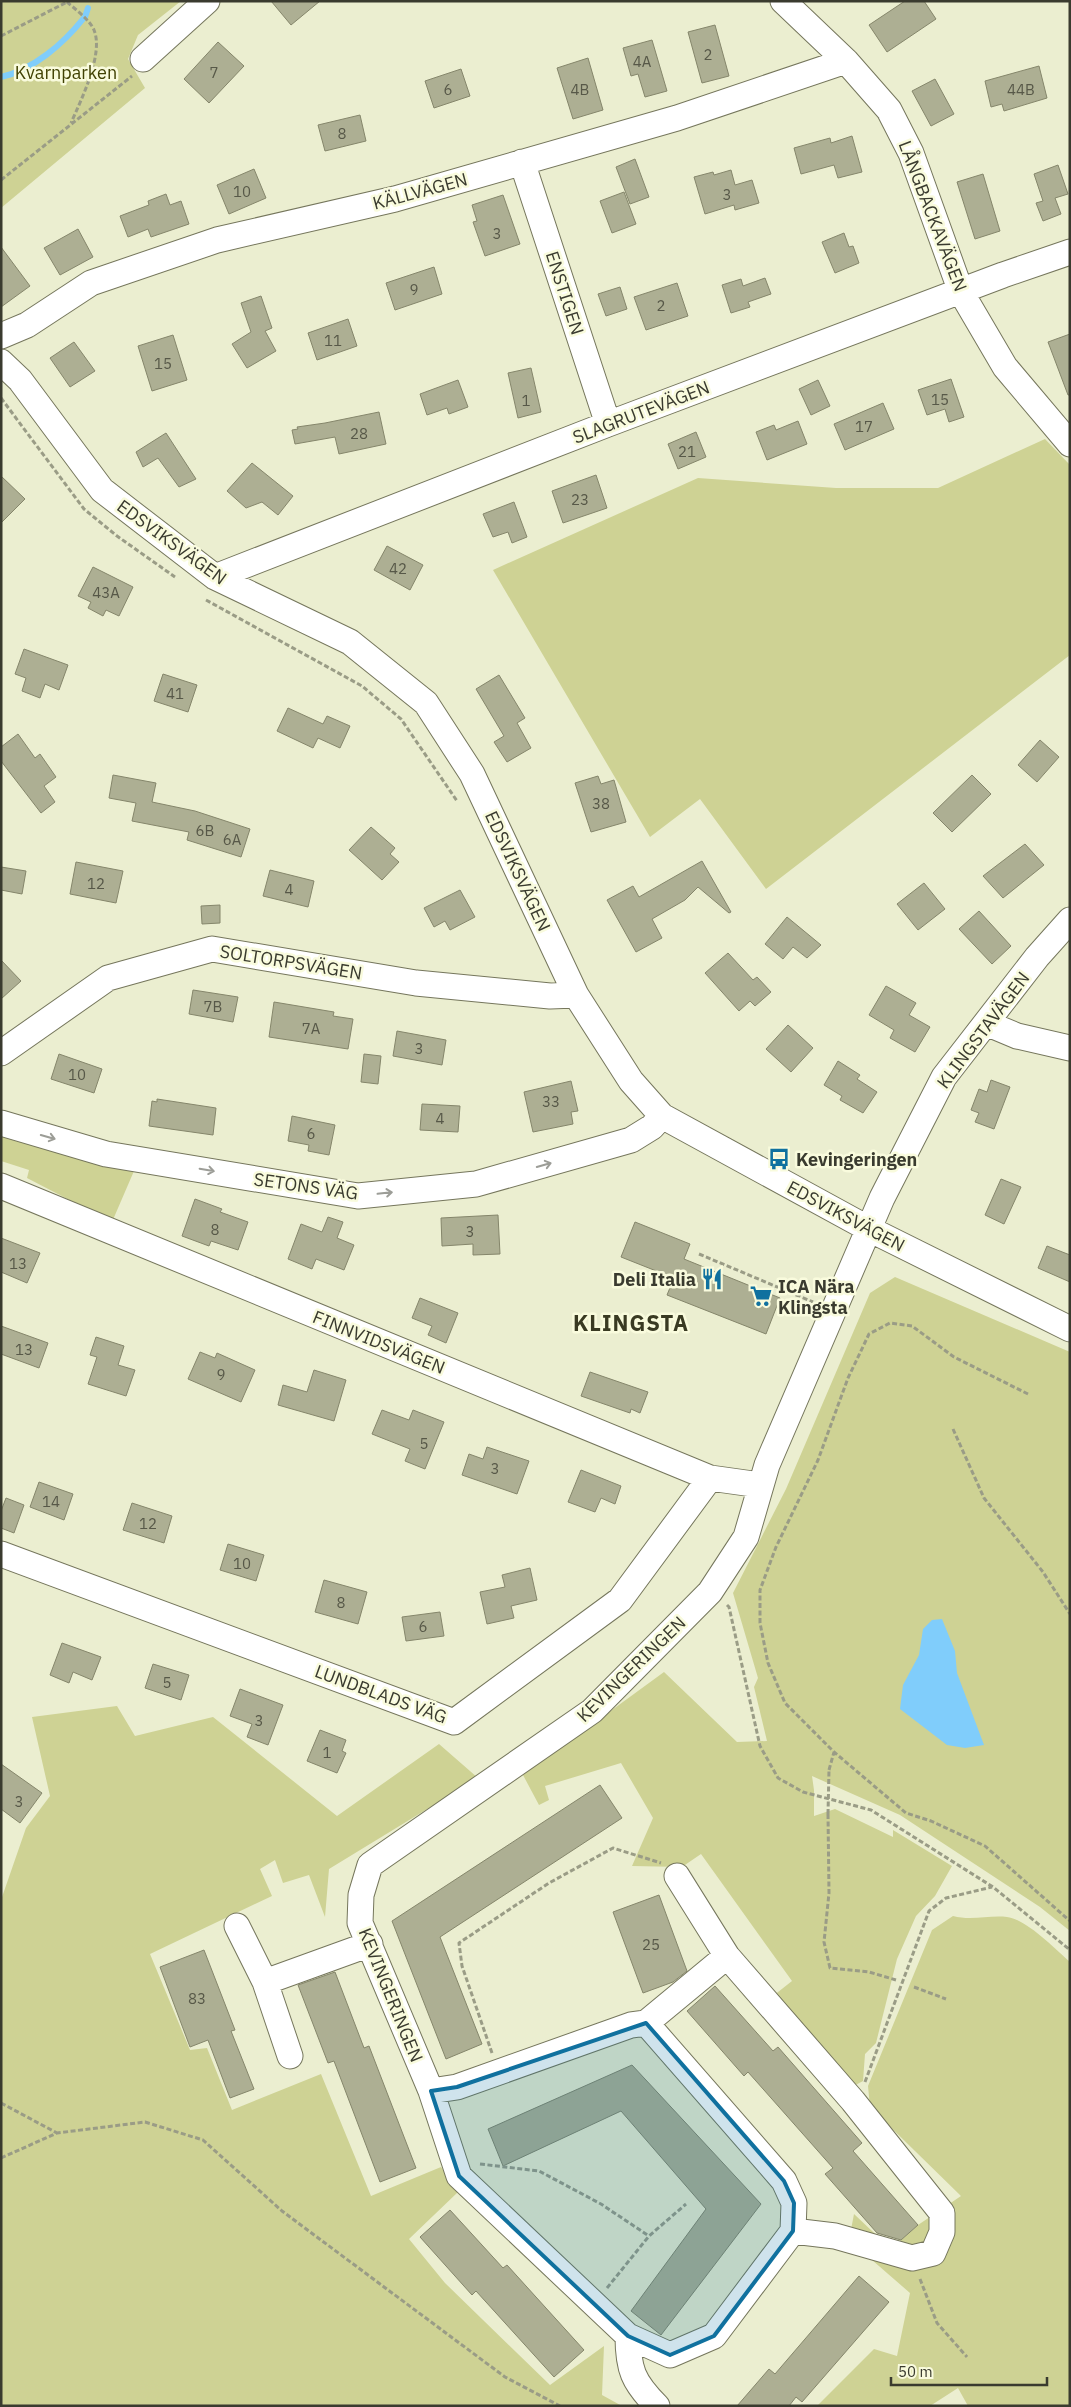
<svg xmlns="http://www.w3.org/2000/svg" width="1071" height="2407" font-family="'IBM Plex Sans',sans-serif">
	<rect width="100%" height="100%" fill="#ebeed0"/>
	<path fill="#ced294" d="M1,1H181L138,35L128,59L145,88L1,208Z
		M1045,439L1070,465V655L766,889L700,799L650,837L493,570L698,478L836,488H938Z
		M1,1131L137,1164L112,1222L27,1178L29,1170L1,1161Z
		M895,1277L1070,1352V1931L1040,1907L900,1815L812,1776L814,1790V1816L835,1809L893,1837V1830L952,1866L935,1896L916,1916L897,1959L876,2043L865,2054L863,2081L850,2088L773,1996L792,1981L701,1854L682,1867L632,1866L653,1818L621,1763L545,1786L549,1800L539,1805L523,1775L664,1672L737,1742L767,1741L754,1687L758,1678L733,1593L786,1489L870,1293Z
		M117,1706L135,1736L213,1717L337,1816L439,1744L478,1778L329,1869L325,1917L309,1875L283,1883L275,1860L260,1869L272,1896L150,1954L190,2050L207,2048L232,2110L321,2074L371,2196L441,2167L458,2192L409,2239L445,2283L550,2385L604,2346L602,2395L622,2406H1V1900L26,1828L50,1796L32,1717Z
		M953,1916C971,1921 989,1915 1007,1917C1026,1919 1055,1949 1070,1962V2406H968L958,2388L930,2406H817L874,2349L897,2356L910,2293L849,2240L854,2214L891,2249L918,2225L961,2196L870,2107L868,2086L932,1930Z"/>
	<path fill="#80cdfb" d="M942,1619L955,1651L957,1673L984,1745L965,1748L947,1745L900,1709L903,1685L919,1655L923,1629L932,1620Z"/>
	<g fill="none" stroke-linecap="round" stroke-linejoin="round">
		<path stroke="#80cdfb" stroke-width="6" d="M85,17L88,8
			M1,77C33,70 63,44 83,19"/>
	</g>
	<path fill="#adaf93" stroke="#85866b" d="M271,1H320L291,25Z
		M905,1H924L936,19L887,52L869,25Z
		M715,25L729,76L702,83L688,32Z
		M652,40L667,91L645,97L638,74L631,76L623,48Z
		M218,42L244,66L209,103L184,79Z
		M588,58L603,110L573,119L557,68Z
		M1039,66L1047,98L1004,111L1002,104L991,107L985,81Z
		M461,69L470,96L434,108L425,81Z
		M935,79L954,114L931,126L912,91Z
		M360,115L366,141L325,151L318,125Z
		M852,136L862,172L838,178L834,165L801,174L794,148L830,138L831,143Z
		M635,159L649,197L630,204L616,167Z
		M1058,165L1068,194L1055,198L1061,214L1043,221L1036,203L1043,201L1034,174Z
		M254,169L266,198L229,214L217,185Z
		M731,170L735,185L752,180L759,203L735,210L734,205L705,214L694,177L713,172L714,175Z
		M983,174L1000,231L975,239L957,182Z
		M624,192L636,224L612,233L600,201Z
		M166,194L170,205L181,201L189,224L151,237L148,229L128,237L120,216L149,205L148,201Z
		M503,195L520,244L485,256L473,222L477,221L472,205Z
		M78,229L93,257L60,275L44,248Z
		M844,233L849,247L853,246L859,263L835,273L822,242Z
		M1,247L30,286L1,307Z
		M434,267L442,294L395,310L386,283Z
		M765,278L771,294L748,302L750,307L731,313L722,285L741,279L743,286Z
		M677,283L688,316L646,330L634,297Z
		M620,287L627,309L606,316L598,294Z
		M261,296L272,328L265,331L276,351L247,368L232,344L251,332L241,303Z
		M348,319L357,346L317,360L308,333Z
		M1070,334V395H1068L1048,342Z
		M173,335L187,380L152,391L138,346Z
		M74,342L95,371L70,387L50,358Z
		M531,368L541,412L518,418L508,373Z
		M951,379L964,417L949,422L945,409L927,415L918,390Z
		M458,380L468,407L449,414L447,408L427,415L420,394Z
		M818,380L830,406L811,415L799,389Z
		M883,403L894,429L845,450L834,424Z
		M379,412L386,444L339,454L335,437L295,444L292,430L298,429L297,427L325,423Z
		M798,421L807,444L767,460L756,432L774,425L776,430Z
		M696,432L706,457L678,469L668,444Z
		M166,433L196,479L179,487L158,458L143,467L136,452Z
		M252,463L293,496L278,515L262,502L246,508L227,491Z
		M596,475L607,508L563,523L552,491Z
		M1,476L25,499L1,523Z
		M514,502L527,537L512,543L508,532L493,537L483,514Z
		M387,546L423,565L410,590L374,570Z
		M93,567L133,587L119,616L106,610L103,616L88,608L91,602L78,596Z
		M24,649L68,665L59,690L45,684L40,698L22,691L26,678L15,674Z
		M163,674L197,685L188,712L154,701Z
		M499,675L525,718L517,723L531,748L507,762L494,742L504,736L476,689Z
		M288,708L323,724L327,716L350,726L340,748L318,738L313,748L277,731Z
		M18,734L35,758L40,754L56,777L44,786L55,802L41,813L1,761V747Z
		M1040,740L1059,757L1037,782L1018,765Z
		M113,775L156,783L152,802L195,811L250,829L241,857L187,840L189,832L132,821L136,803L109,798Z
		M972,775L991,794L952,832L933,813Z
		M598,776L601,784L614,780L626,822L591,832L575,783Z
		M371,827L395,848L390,854L399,862L382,880L349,850Z
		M1025,844L1044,865L1003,898L983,876Z
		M702,861L731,912L729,913L698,887L685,900L652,919L662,938L636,952L607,900L633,886L639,897Z
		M76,862L123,871L116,903L70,894Z
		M1,867L26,871L22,894L1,890Z
		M270,870L314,881L308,907L263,896Z
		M924,883L945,909L918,930L897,904Z
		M460,890L475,917L450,930L445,921L434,927L424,908Z
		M220,905V923L202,924L201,906Z
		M979,911L1011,946L992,964L959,929Z
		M787,917L821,945L807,958L793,947L783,959L765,944Z
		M728,953L753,980L757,977L771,992L755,1006L750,1001L739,1011L705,973Z
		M1,960L21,981L1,999Z
		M886,986L916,1003L909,1015L930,1027L915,1052L890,1038L894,1030L869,1015Z
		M193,990L238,997L233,1022L189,1014Z
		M274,1002L334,1012L333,1016L353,1019L348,1049L269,1037Z
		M788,1025L813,1048L791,1072L766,1049Z
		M397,1031L446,1040L442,1065L393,1056Z
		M59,1054L102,1069L94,1093L51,1079Z
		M364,1054L381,1056L378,1084L361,1082Z
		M838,1061L860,1075L857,1079L877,1092L863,1113L840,1100L842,1096L824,1085Z
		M991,1080L1010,1087L994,1129L975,1122L979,1113L971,1110L979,1089L987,1092Z
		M571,1081L578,1111L571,1112L573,1124L533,1132L524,1092Z
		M157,1099L216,1108L213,1135L149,1126L152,1101L157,1102Z
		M422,1104L460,1106L458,1132L420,1130Z
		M292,1116L335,1125L329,1155L308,1151L309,1145L288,1141Z
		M1001,1179L1021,1187L1004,1224L985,1215Z
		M195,1199L222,1209L220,1212L248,1222L238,1250L211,1241L209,1246L182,1236Z
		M498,1215L500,1254L473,1255V1244L442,1246L441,1218Z
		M328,1217L343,1222L337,1238L354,1245L344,1270L316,1259L312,1269L288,1259L301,1224L322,1232Z
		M635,1222L690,1244L684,1259L780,1298L766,1334L667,1295L674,1278L621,1257Z
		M1,1238L40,1253L27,1283L1,1272Z
		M1047,1246L1070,1255V1282L1038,1268Z
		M420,1298L458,1313L446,1343L428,1335L432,1326L412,1318Z
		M1,1326L48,1343L39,1368L1,1354Z
		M96,1337L124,1346L118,1365L135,1370L126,1396L88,1384L97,1357L90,1355Z
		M200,1352L215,1358L217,1353L255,1370L241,1402L188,1379Z
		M314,1370L346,1380L334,1421L278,1405L283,1385L307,1392Z
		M590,1372L648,1392L640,1413L631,1409L630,1413L581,1396Z
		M382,1410L409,1420L413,1410L444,1422L425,1469L405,1461L410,1449L372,1434Z
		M487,1447L529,1461L517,1494L462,1475L469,1454L483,1459Z
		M581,1470L621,1486L615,1504L601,1498L595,1512L568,1502Z
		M39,1482L73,1494L64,1520L30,1507Z
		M6,1498L24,1505L14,1533L1,1528V1511Z
		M132,1503L172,1516L164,1543L123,1530Z
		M228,1544L264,1555L256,1581L220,1570Z
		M530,1568L537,1600L511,1606L514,1618L487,1624L480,1592L505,1587L502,1575Z
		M324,1580L367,1592L358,1624L315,1612Z
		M440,1612L444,1636L406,1641L402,1617Z
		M62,1643L101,1657L92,1680L73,1672L69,1683L50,1675Z
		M153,1664L189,1675L181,1700L145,1688Z
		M240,1689L283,1705L268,1745L247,1737L252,1724L230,1716Z
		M320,1730L346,1740L342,1751L346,1753L337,1773L307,1761Z
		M1,1764L42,1793L20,1823L1,1809Z
		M600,1785L622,1818L440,1937L482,2044L446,2059L392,1921Z
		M659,1895L687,1971L673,1982L643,1993L613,1912Z
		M204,1950L235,2030L231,2031L254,2089L230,2098L208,2040L190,2047L160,1967Z
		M335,1972L364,2048L369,2046L416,2168L380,2182L334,2061L328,2063L298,1985Z
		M715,1986L773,2051L778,2047L862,2143L853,2151L918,2225L901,2240L877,2233L825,2174L833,2168L748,2072L744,2076L687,2011Z
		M632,2065L761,2204L661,2335L631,2311L706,2209L621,2111L503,2166L488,2129Z
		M450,2210L503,2268L507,2265L584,2350L554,2377L476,2291L472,2295L420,2237Z
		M859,2276L889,2302L802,2402L796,2397L789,2406H737L769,2369L775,2374Z"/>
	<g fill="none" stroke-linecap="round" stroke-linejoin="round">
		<g stroke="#75765c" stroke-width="27">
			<path id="minor" d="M783,1L846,61L889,110L911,153L961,292L1005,367L1070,444
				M143,59L207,1
				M522,162L608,424
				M1,336L27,325L91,283L217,240L395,199L677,118L846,61
				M1,362L20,380L102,490L215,577L350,642L426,703L472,774L576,995L631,1081L662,1116L869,1229L1070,1329
				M215,577L608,424L1003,275L1070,252
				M986,1023L1017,1036L1070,1048
				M1,1053L108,978L212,949L416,983L550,996L576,995
				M1,1123L106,1154L358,1196L476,1184L631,1140L652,1127L662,1116
				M1,1186L710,1478L760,1485
				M1,1554L454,1722L620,1600L710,1478
				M677,1876L727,1956L853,2101L942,2213V2232L933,2253L912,2258L835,2236L793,2231
				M237,1926L265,1982
				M646,2023L727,1956
				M290,2056L265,1982L370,1944
				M431,2091L459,2176L628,2336L670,2355L714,2336L793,2231L794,2203L784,2181L646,2023L631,2025L457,2087L431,2091L360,1923L361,1895L370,1865L592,1711L710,1592L746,1537L767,1465L882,1198L944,1077L1037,957L1070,920
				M628,2336C628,2369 633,2382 657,2406"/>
		</g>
		<path stroke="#9a9c86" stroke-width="3" stroke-dasharray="5 2.5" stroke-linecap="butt" d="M67,2C75,9 90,20 94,30C104,54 81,100 71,123
			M1,36L67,2
			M1,180L132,76
			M1,398L84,509L117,536L175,577
			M206,600L362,686L401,719L457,801
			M699,1254L813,1302
			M1028,1394L954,1357L912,1326L890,1323L869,1334L848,1378L818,1460L776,1547L760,1590V1623L768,1663L785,1703L834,1752L906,1813L931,1821L985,1846L1070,1921
			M953,1429L984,1498L1043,1572L1070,1614
			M727,1605L729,1607L760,1746L778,1778L803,1792L871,1810L993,1887L1070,1950
			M829,1770L834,1752
			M828,1814L829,1893L824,1942L830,1968L869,1972L896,1980
			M914,1987L946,1999
			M492,2053L462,1966L459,1943L549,1883L613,1848L661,1863
			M865,2082L929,1911L946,1898L992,1887
			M1,2103L57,2133
			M1,2158L57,2133L145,2122L203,2140L282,2211L505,2377L560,2406
			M480,2164L539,2171L601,2204L649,2236
			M920,2279L937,2323L967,2357
			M607,2288L649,2236L686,2204"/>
		<use href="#minor" stroke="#fff" stroke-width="25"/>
		<path stroke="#9a9c86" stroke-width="3" stroke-dasharray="5 2.5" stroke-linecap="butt" d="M828,1814L829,1770"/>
	</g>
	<defs><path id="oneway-shaft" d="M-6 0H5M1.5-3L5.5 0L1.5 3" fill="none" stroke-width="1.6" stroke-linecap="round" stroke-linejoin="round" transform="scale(1.25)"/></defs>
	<g stroke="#9c9d97">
		<use href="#oneway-shaft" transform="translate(48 1137) rotate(16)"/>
		<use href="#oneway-shaft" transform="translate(544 1165) rotate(-16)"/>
		<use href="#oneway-shaft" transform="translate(207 1170) rotate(10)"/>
		<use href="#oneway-shaft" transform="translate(385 1193) rotate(-6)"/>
	</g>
	<path fill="#10719f" fill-opacity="0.2" stroke="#10719f" stroke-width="4" stroke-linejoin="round" d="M646,2023L784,2181L794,2203L793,2231L714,2336L670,2355L628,2336L459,2176L431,2091L457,2087Z"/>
	<defs>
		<g id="bus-bare" transform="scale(1.725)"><path d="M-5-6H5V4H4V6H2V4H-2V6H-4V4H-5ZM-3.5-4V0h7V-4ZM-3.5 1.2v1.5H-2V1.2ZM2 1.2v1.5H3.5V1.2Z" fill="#10719f" stroke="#f9fbdd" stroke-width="2.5" paint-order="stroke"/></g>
		<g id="restaurant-bare" transform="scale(1.725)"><path d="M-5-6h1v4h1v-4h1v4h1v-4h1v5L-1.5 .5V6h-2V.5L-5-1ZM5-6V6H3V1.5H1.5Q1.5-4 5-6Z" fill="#10719f" stroke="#f9fbdd" stroke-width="2.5" paint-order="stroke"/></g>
		<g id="supermarket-bare" transform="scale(1.725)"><path d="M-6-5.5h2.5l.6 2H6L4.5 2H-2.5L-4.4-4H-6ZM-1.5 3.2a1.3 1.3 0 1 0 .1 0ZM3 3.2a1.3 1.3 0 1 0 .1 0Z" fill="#10719f" stroke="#f9fbdd" stroke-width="2.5" paint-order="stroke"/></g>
	</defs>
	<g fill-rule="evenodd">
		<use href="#bus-bare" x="779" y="1159"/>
		<use href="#restaurant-bare" x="712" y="1279"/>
		<use href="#supermarket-bare" x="761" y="1296"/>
	</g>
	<g text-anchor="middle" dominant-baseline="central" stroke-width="5" stroke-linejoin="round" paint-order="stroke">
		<g font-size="15" fill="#575848">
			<text x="708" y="54">2</text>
			<text x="642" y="61">4A</text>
			<text x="214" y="72">7</text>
			<text x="448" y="89">6</text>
			<text x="580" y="89">4B</text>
			<text x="1021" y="89">44B</text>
			<text x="342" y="133">8</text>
			<text x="242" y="191">10</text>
			<text x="727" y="194">3</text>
			<text x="497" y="233">3</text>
			<text x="414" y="289">9</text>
			<text x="661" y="305">2</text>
			<text x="333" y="340">11</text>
			<text x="163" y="363">15</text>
			<text x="940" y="399">15</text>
			<text x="526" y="400">1</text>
			<text x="864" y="426">17</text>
			<text x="359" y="433">28</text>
			<text x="687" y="451">21</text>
			<text x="580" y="499">23</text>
			<text x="398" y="568">42</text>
			<text x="106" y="592">43A</text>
			<text x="175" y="693">41</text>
			<text x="601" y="803">38</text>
			<text x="205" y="830">6B</text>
			<text x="232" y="839">6A</text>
			<text x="96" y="883">12</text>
			<text x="289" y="889">4</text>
			<text x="213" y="1006">7B</text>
			<text x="311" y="1028">7A</text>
			<text x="419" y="1048">3</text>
			<text x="77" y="1074">10</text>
			<text x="551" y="1101">33</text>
			<text x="440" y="1118">4</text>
			<text x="311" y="1133">6</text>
			<text x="215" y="1229">8</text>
			<text x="470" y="1231">3</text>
			<text x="18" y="1263">13</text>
			<text x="24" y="1349">13</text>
			<text x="221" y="1374">9</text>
			<text x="424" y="1443">5</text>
			<text x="495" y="1468">3</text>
			<text x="51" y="1501">14</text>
			<text x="148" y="1523">12</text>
			<text x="242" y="1563">10</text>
			<text x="341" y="1602">8</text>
			<text x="423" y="1626">6</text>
			<text x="167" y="1682">5</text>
			<text x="259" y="1720">3</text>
			<text x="327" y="1752">1</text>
			<text x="19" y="1801">3</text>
			<text x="651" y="1944">25</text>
			<text x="197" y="1998">83</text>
		</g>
		<g font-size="18" fill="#414203" stroke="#f9fbdd">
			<text x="66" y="72">Kvarnparken</text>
		</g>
		<g font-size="18" fill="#3a3b2f" stroke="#f9fbdd">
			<text transform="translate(420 191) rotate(-15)">KÄLLVÄGEN</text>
			<text transform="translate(933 216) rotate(69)">LÅNGBACKAVÄGEN</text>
			<text transform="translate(565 293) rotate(72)">ENSTIGEN</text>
			<text transform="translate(641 412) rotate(-21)">SLAGRUTEVÄGEN</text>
			<text transform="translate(172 542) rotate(36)">EDSVIKSVÄGEN</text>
			<text transform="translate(518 871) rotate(65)">EDSVIKSVÄGEN</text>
			<text transform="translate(291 962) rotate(9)">SOLTORPSVÄGEN</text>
			<text transform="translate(983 1030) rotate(-53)">KLINGSTAVÄGEN</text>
			<text transform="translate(306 1186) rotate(8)">SETONS VÄG</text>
			<text transform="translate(846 1216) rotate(28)">EDSVIKSVÄGEN</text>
			<text transform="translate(379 1342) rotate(22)">FINNVIDSVÄGEN</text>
			<text transform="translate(631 1669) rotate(-44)">KEVINGERINGEN</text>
			<text transform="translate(381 1694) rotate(20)">LUNDBLADS VÄG</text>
			<text transform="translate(391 1995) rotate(68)">KEVINGERINGEN</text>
		</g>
		<g font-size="18" font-weight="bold" fill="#3a3b2f" stroke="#f9fbdd" text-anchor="start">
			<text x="796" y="1159">Kevingeringen</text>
			<text x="696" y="1279" text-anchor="end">Deli Italia</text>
			<text x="778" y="1286">ICA Nära<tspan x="778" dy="21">Klingsta</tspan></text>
		</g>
		<g font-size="22" font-weight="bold" letter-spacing="1" fill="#393a22" stroke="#f9fbdd">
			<text x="631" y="1322">KLINGSTA</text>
		</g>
	</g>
	<rect width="1071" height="2407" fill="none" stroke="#3a3b2f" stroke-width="5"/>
	<path d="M891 2377v8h156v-8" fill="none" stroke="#3a3b2f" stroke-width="2.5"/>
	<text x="898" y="2377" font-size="15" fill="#3a3b2f" stroke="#f9fbdd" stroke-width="4" paint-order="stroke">50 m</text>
</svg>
